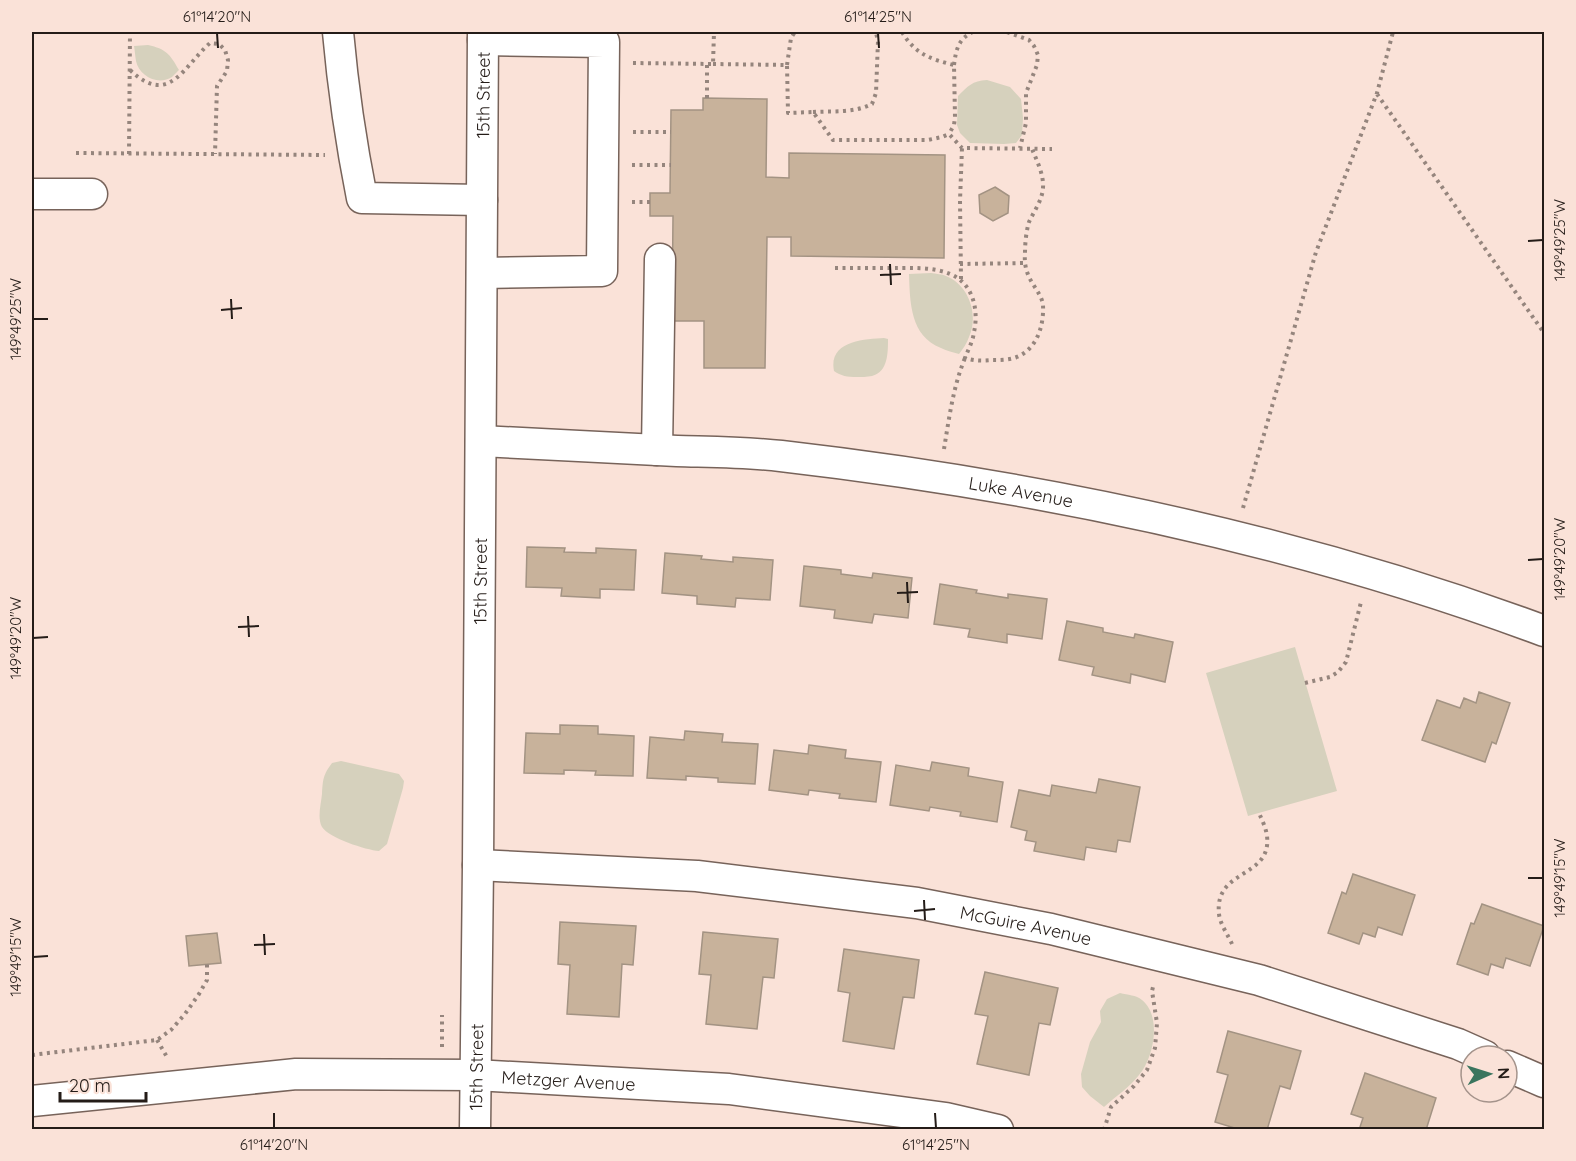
<svg xmlns="http://www.w3.org/2000/svg" width="1576" height="1161" font-family="Quicksand,sans-serif">
	<rect width="100%" height="100%" fill="#fae2d8"/>
	<path fill="#d6d1bd" d="M148,45C166,49 170,54 179,70C179,70 172,77 172,77C158,86 139,76 136,61C135,56 135,51 134,46Z
		M987,80L1010,87L1021,99L1023,118L1022,135L1016,143L1004,144L970,143L960,133L957,125L958,96C968,86 972,81 987,80Z
		M931,273C936,274 942,274 946,276C969,285 979,315 969,337C967,343 963,349 959,354C953,352 947,351 941,348C910,336 910,302 909,274Z
		M884,338L888,339C888,353 888,372 872,376C867,377 861,377 857,377C847,377 841,376 834,371C828,341 864,339 884,338Z
		M1295,647L1337,791L1248,816L1206,673Z
		M341,761L399,774L404,781L403,788L387,844L379,851C366,850 329,838 322,827C317,818 321,804 322,794C323,779 323,775 332,763Z
		M1120,993C1128,995 1136,995 1142,1000C1162,1016 1154,1058 1139,1075C1130,1087 1116,1096 1104,1107L1090,1096L1082,1087L1081,1074L1090,1042L1101,1022L1100,1011L1107,999Z"/>
	<path fill="#c8b29b" stroke="#a39383" stroke-width="1.5" d="M703,98L767,99L766,177L789,178V153L945,155L944,258L791,256V237H767L765,368H704V321H672L673,216H650V193H670L671,110H703Z
		M995,187L1009,196L1008,213L993,221L980,213L979,195Z
		M527,547L565,548L564,552L596,553V548L636,550L634,590L600,589V598L561,596L562,588L526,587Z
		M665,553L702,556L701,559L733,562V557L773,560L770,600L736,598L735,607L697,604V596L662,593Z
		M804,566L841,570V574L872,578L873,573L912,578L908,618L874,614L872,623L834,618L835,610L800,606Z
		M940,584L977,590L976,593L1008,598V594L1047,599L1042,639L1007,634V643L968,637L970,629L934,624Z
		M1067,621L1103,628V632L1134,638L1135,634L1173,642L1165,682L1131,674L1130,683L1092,675L1094,667L1059,660Z
		M1479,692L1510,703L1496,744L1492,742L1485,762L1422,740L1437,700L1460,708L1464,698L1476,703Z
		M560,725L598,726V734L634,736L633,776L595,775L596,771L564,770V774L524,773L526,733L560,734Z
		M685,731L723,734L722,742L758,744L755,784L718,782V778L686,776V780L647,778L650,737L684,740Z
		M809,745L846,750L845,758L881,762L876,802L839,798L840,794L809,790L808,795L769,790L774,750L808,754Z
		M932,762L969,768L968,776L1003,782L997,822L960,816L961,812L930,807L929,811L890,805L896,765L930,771Z
		M1099,779L1140,787L1130,842L1118,840L1116,852L1086,847L1084,860L1034,851L1036,842L1025,840L1027,831L1011,827L1019,790L1050,796L1052,785L1096,793Z
		M1353,874L1415,895L1402,935L1378,927L1375,937L1363,933L1359,944L1328,933L1342,892L1346,894Z
		M1482,904L1544,926L1530,966L1506,958L1503,968L1491,964L1488,975L1457,964L1471,923L1474,924Z
		M560,922L636,926L633,965L622,964L619,1017L567,1014L570,965L558,964Z
		M703,932L778,939L774,978L763,977L757,1029L706,1024L711,975L699,974Z
		M217,933L221,963L189,966L186,936Z
		M844,949L919,960L914,998L903,997L894,1049L843,1041L850,993L838,991Z
		M985,972L1058,988L1050,1025L1039,1023L1029,1075L977,1064L988,1016L975,1014Z
		M1228,1031L1301,1051L1290,1089L1280,1086L1267,1130H1241L1215,1122L1228,1075L1217,1072Z
		M1365,1073L1436,1098L1426,1130H1359L1363,1118L1351,1114Z"/>
	<g fill="none" stroke-linecap="round" stroke-linejoin="round">
		<g stroke="#77635a" stroke-width="33">
			<g id="minor">
				<path d="M338,32C343,88 351,143 362,198L482,200"/>
				<path d="M32,194H92"/>
				<path d="M482,273L602,271L604,42L483,40"/>
				<path id="s1" d="M481,441C546,444 612,448 677,451C711,452 746,452 781,456C1041,486 1299,540 1544,631"/>
				<path d="M657,450L660,259"/>
				<path id="s2" d="M478,865L697,876L917,903L1051,929L1259,980L1458,1044L1485,1056"/>
				<path d="M1507,1066L1544,1082"/>
				<path id="s3" d="M32,1101L296,1074L475,1075L729,1089L946,1118L998,1130"/>
				<path id="s4" d="M475,1130L478,865L483,32"/>
			</g>
		</g>
		<path stroke="#95857d" stroke-width="4" stroke-dasharray="3 4.5" stroke-linecap="butt" d="M902,32C915,54 930,59 954,65L955,117L954,125L949,134
			M1007,32L1029,40L1034,46L1038,55L1037,65L1026,93V123L1020,148
			M633,63L713,64L714,32
			M713,64L787,65L788,113L813,112L833,140H928L942,137L949,134L962,148L1052,149
			M787,65L791,38L795,32
			M954,65C956,50 958,39 973,32
			M130,70C169,107 183,67 210,43L219,44L225,50L228,60L227,71L217,86L215,154
			M1377,94L1544,333
			M707,98V64
			M813,112C833,111 854,113 872,104L876,93L878,41L876,33L874,32
			M633,132H671
			M76,153L325,155
			M129,154L130,32
			M632,165H671
			M632,202H650
			M960,264L1025,263
			M835,268C855,268 875,268 895,268C912,268 934,267 950,274C973,283 979,310 974,332C973,341 968,350 965,358C974,361 983,361 992,360C1001,360 1011,360 1019,356C1038,347 1044,324 1043,305C1042,297 1037,291 1033,284C1027,275 1024,265 1025,254C1025,244 1026,232 1029,222C1034,211 1042,201 1043,188C1044,175 1037,161 1032,149
			M961,279L960,201L962,148
			M944,449C949,419 953,387 965,358
			M1243,508L1316,252L1377,93L1393,32
			M1305,683L1330,677L1338,672L1346,662L1361,602
			M1232,944C1228,935 1220,924 1219,914C1214,868 1272,879 1267,836C1266,828 1262,820 1259,813
			M157,1040L167,1057
			M442,1047V1015
			M32,1055L157,1040L171,1030L185,1014L199,994L207,980V964
			M1104,1130L1111,1107L1134,1086L1147,1070L1155,1048L1157,1023L1152,991L1154,983"/>
		<use href="#minor" stroke="#fff" stroke-width="30"/>
	</g>
	<path fill="none" stroke="#241c18" stroke-width="2" d="M217,33L218,48M878,33L879,48M1528,241L1543,240M890,264L891,285M880,275L901,274M231,299L232,319M221,310L242,308M33,319H48M1528,560L1543,559M907,582L908,603M897,593L918,592M248,616L249,637M238,627L259,626M33,638L48,637M1528,878H1543M924,900L925,920M914,911L935,909M264,934L265,955M254,945L275,944M33,957L48,956M274,1113V1128M935,1113L936,1128"/>
	<g text-anchor="middle" dominant-baseline="central" stroke-width="4.5" stroke-linejoin="round" paint-order="stroke">
		<g font-size="18" fill="#241c18" stroke="#fae2d8">
			<text stroke="none"><textPath href="#s4" startOffset="1035">15th Street</textPath></text>
			<text stroke="none"><textPath href="#s1" startOffset="543">Luke Avenue</textPath></text>
			<text stroke="none"><textPath href="#s4" startOffset="549">15th Street</textPath></text>
			<text stroke="none"><textPath href="#s2" startOffset="552">McGuire Avenue</textPath></text>
			<text stroke="none"><textPath href="#s4" startOffset="63">15th Street</textPath></text>
			<text stroke="none"><textPath href="#s3" startOffset="538">Metzger Avenue</textPath></text>
		</g>
	</g>
	<rect width="1576" height="1161" fill="none" stroke="#fae2d8" stroke-width="66"/>
	<g transform="translate(1489 1074) rotate(87)"><circle r="28" fill="#fae2d8" stroke="#a4938b" stroke-width="1.5"/>
	<path d="M0-4.5L10 22L0 15L-10 22Z" fill="#3a755e"/>
	<text y="-9" font-size="16" font-weight="bold" text-anchor="middle" fill="#241c18">N</text>
	</g>
	<path d="M60 1092v9h86v-9" fill="none" stroke="#241c18" stroke-width="3"/>
	<text x="69" y="1092" font-size="18" fill="#241c18" stroke="#fae2d8" stroke-width="4.5" paint-order="stroke">20 m</text>
	<rect x="33" y="33" width="1510" height="1095" fill="none" stroke="#241c18" stroke-width="2"/>
	<g font-size="15" text-anchor="middle" fill="#241c18">
		<text x="217" y="22">61°14'20"N</text>
		<text x="878" y="22">61°14'25"N</text>
		<text transform="translate(1560 240) rotate(-90)" y="5">149°49'25"W</text>
		<text transform="translate(16 319) rotate(-90)" y="5">149°49'25"W</text>
		<text transform="translate(1560 559) rotate(-90)" y="5">149°49'20"W</text>
		<text transform="translate(16 638) rotate(-90)" y="5">149°49'20"W</text>
		<text transform="translate(1560 878) rotate(-90)" y="5">149°49'15"W</text>
		<text transform="translate(16 957) rotate(-90)" y="5">149°49'15"W</text>
		<text x="274" y="1150">61°14'20"N</text>
		<text x="936" y="1150">61°14'25"N</text>
	</g>
</svg>
